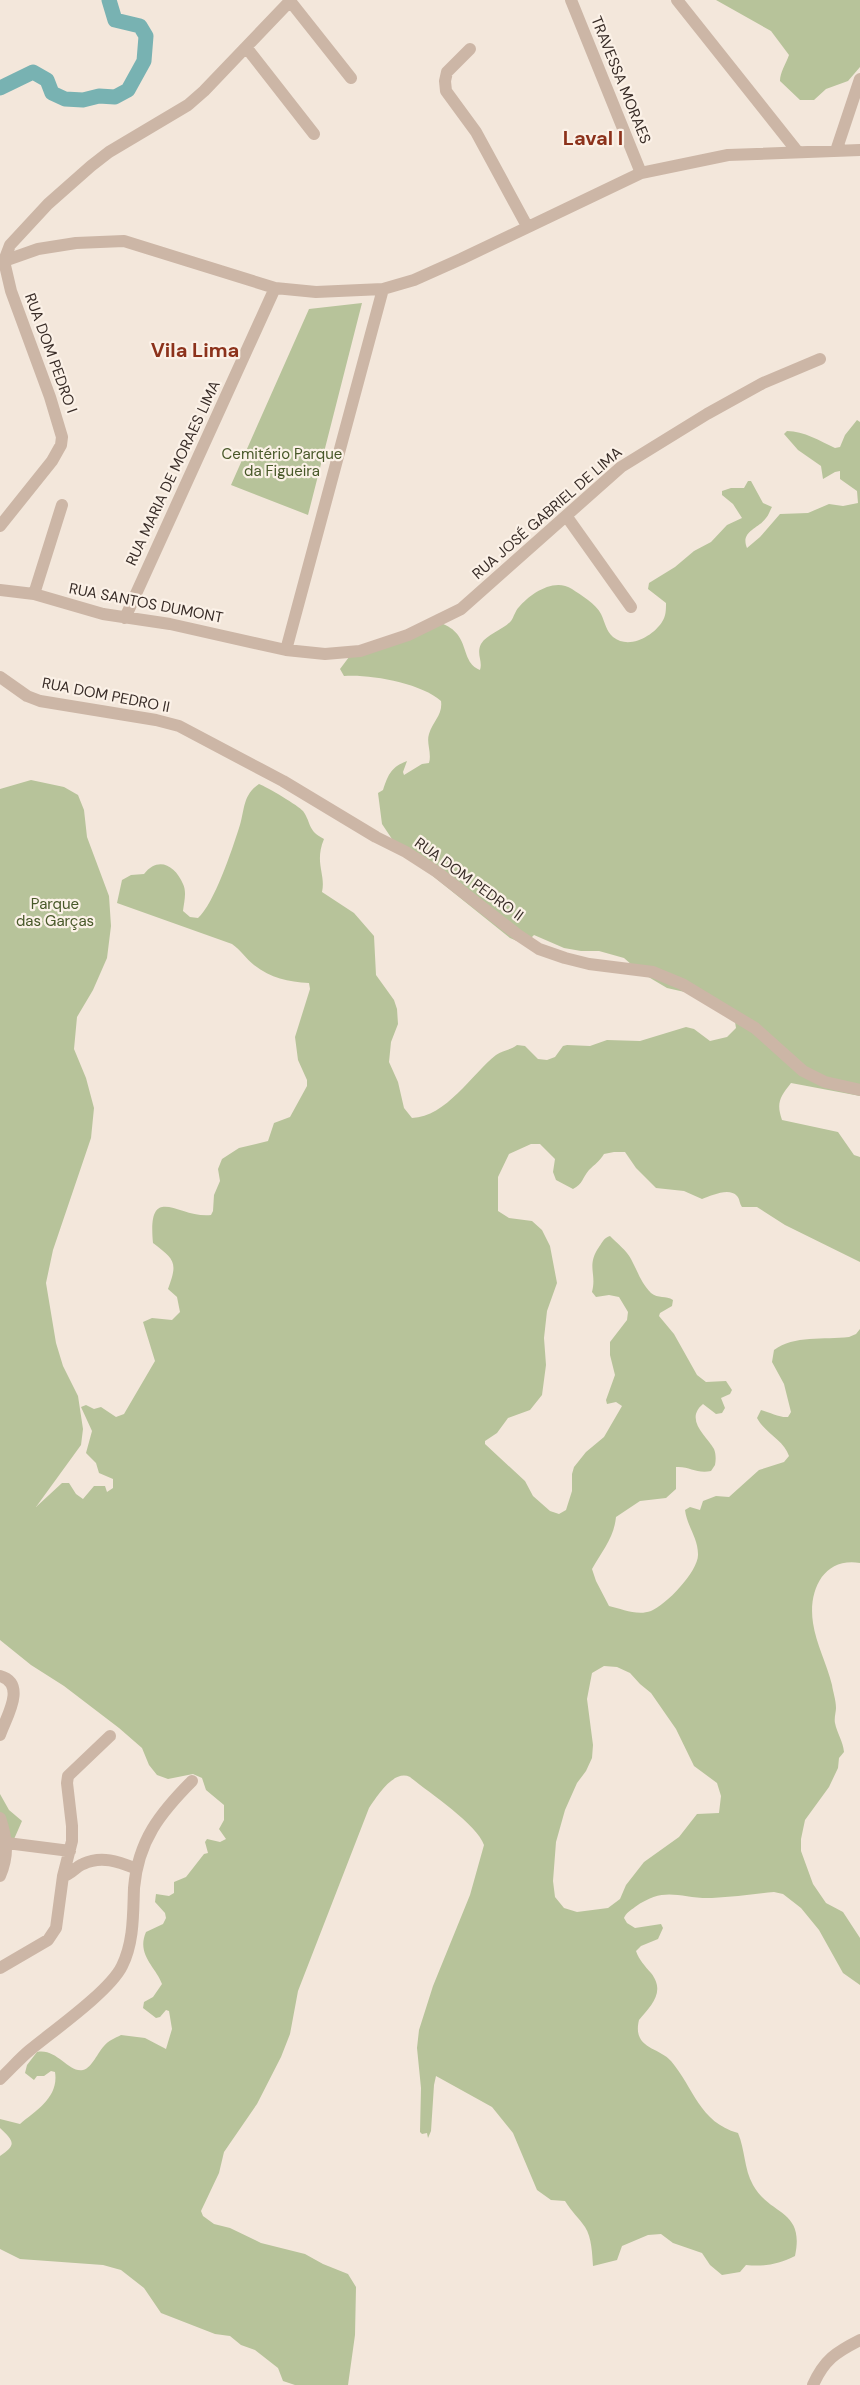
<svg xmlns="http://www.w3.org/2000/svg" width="860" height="2385" font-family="'DM Sans',sans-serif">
	<rect width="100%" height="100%" fill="#f3e7db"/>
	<path fill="#b7c39a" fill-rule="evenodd" d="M716,0H860V67L848,81L826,89L814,100H800L780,81C780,72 786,64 789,55L771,31Z
		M362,303L308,515L231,485L309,309Z
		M857,420L860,422V1096L791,1083C780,1097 776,1103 782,1120L838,1132L854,1155L860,1157V1262L785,1225L757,1207H742C739,1203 740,1199 737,1196C729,1187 711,1196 702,1199L684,1191L656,1188L636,1168L625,1152H614L604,1154C599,1162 595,1164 589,1170C582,1178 583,1184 573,1189L556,1180L553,1172L555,1159L540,1144H531L509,1154L498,1177V1211L509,1218L532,1221L542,1230L550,1246L557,1283L547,1311L544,1338L546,1365L542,1395L530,1410L508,1418L497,1433L485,1441V1444L525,1481L533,1496L550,1511L559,1514L566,1510L572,1491V1474L574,1467L586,1452L604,1437L622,1406L616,1402L607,1404L606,1400L615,1375L610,1355V1342L627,1320L628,1312L619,1297L609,1295L596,1297L592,1292C597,1273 586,1266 599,1247C603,1241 604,1238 610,1236C617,1243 627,1251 631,1259C638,1272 641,1283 651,1293C658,1299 666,1295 673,1300L672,1306L660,1313L659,1316L674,1334L697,1375L706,1382L726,1381L732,1390L730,1394L721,1398L725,1408L722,1413L716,1414L703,1404C684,1420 707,1436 714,1449C716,1454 716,1460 715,1465L711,1471C696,1474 690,1466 676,1467V1489L666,1498L640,1501L616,1517C614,1538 602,1551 592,1569L596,1581L609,1606C622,1609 637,1616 651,1611C666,1605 699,1571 698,1554C698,1538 687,1526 685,1510L690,1507L700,1510L703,1501L716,1496L729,1497L759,1470L784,1462L789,1456C784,1440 765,1433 757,1418L761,1410C769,1412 780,1418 788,1417L791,1412L784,1384L772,1362L774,1350C794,1335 824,1340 849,1337L856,1334L860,1329V1563C823,1557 808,1591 813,1623C816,1644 827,1664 832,1685C833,1692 836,1700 836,1708C836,1712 834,1718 835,1723C837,1733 843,1741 844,1752L839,1758L838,1768L829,1787L805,1820L801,1839V1851L813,1884L826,1903L843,1912L860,1938V1985L843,1973L819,1930L801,1908L783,1894L774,1892C753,1894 733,1897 712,1898C679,1899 666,1885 635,1907C631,1910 626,1913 624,1918L627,1923L635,1928L661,1924L663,1928L658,1939L641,1946L636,1951C639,1960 645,1966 651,1973C666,1992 651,2006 639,2020C632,2049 659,2047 671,2061C694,2088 699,2122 738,2133C745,2149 744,2169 753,2185C770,2216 805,2209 795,2256C779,2264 765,2267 746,2265L740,2272L722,2275L710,2265L702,2253L673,2243L661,2234L648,2235L622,2246L617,2260L593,2266C592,2254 592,2238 585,2227C579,2218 571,2211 565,2201L551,2200L537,2190L513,2133L492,2107L436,2076L434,2085L431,2131L428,2138L427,2133L422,2134L420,2132L421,2088L417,2048L419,2030L433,1986L470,1895L484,1845C477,1824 428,1792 410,1777C394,1769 377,1796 369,1808L298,1991L290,2034L281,2057L257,2104L224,2152L219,2173L201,2211L203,2216L214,2224L230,2228L261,2243L305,2254L323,2264L348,2274L356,2287L355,2335L348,2385H295L283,2381L278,2368L255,2350L241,2345L230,2336L215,2334L161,2313L144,2288L121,2270L103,2265L20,2259L0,2249V2156C17,2145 14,2141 0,2128V2119L20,2124C37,2110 59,2097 55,2072L51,2071L44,2076H37L34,2080L25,2073L27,2065L37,2052C57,2048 68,2073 83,2070C92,2068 98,2052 104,2046C108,2041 115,2038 121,2035L145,2038L166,2049L172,2029L169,2011L166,2010L160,2017L156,2018L143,2008L144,2002L153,1997L162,1984C156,1967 136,1955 146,1932L163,1924L166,1918L165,1913L155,1902L156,1894L169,1896L174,1893V1882L186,1877L204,1854L208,1853L205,1842L207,1839L220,1842L226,1839L219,1829L224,1820V1805L206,1790L202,1778L193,1774L168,1779L157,1775L149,1765L142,1748L119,1728L64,1686L31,1665L0,1640V789L31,780L64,787L78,795L84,810L87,837L109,896L111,926L107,958L93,990L77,1017L74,1049L86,1078L94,1108L91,1138L53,1250L46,1283L56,1343L63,1366L78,1396L83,1429L81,1445L36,1507L62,1483H69L76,1494L83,1499L94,1486H105L107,1492L113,1488V1479L99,1473L96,1463L86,1453L92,1431L81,1407L86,1405L94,1409L101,1407L116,1417L124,1414L155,1361L143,1322L152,1318L172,1320L180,1312L177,1297L168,1289C178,1262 175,1260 153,1243C147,1180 179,1219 211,1215L213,1211L214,1195L220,1181L218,1169L222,1159L239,1148L268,1141L274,1123L290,1117L307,1086V1080L298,1060L295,1037L310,989L309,983C288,982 271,978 254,965C246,959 241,950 232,944L117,903L122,880L131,875L144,874C158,856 175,865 183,884C187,892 184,902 183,911L190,917L198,918C214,904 232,850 239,828C245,811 242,795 259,784C267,787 299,806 303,811C312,824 307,830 324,839C314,863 326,874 322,892L354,913L374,936L376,975L394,1000L397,1009L398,1024L391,1042L389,1062L398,1082L404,1108L412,1118C446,1117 472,1074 496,1055C503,1050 511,1050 517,1045L525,1046L538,1059L547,1060L555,1057L563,1046L567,1045L590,1046L607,1040L640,1041L686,1027L694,1029L710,1041L727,1037L736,1028L735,1022L689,993L667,988L640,972L624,958L599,951H581L564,948L534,935L532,937L535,943L524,944L510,938L398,848L382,824L378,793L383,790C388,775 391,767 407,761L403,772L404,775L422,764L429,763C432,753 426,743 429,734C433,721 443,715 441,701C421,683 370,674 344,676L340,669L349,657L437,622C473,632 458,661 480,670C483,661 476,654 481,644C487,634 503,630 511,621C514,617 515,611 519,607C530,594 554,577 572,589C581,595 596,604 601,614C605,622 606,631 613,637C629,650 653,636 662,622C666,616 666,610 666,603L648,589L649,583L675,567L694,551L711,542L727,525L742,518L733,504L722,495V491L731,488H744L748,481H751L763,503L772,507C770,510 769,515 766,518C758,529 740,531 747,548L760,537L780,514L808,513L829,504L843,506L858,503L857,491L840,479V471L835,472L823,479L821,466L798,450L784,434L787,431C804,431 820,441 835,448L840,447L845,435ZM604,1666L617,1667L630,1673L640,1684L651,1693L676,1729L694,1766L717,1783L721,1796L719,1813L697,1814L679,1837L644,1862L626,1885L620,1899L608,1908L577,1912L564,1908L555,1897L553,1881L556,1842L565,1810L577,1783L586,1771L592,1758L593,1745L587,1699L592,1673Z
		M0,1794L9,1810L22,1821L0,1871Z"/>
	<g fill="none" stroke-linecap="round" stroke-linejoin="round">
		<path stroke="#78b2b2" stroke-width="15" d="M0,88L33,72L47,80L52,93L65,99L83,100L99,96L115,97L128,90L144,61L146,36L140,26L115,20L109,0"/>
		<path stroke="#ccb6a6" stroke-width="12" d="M571,0L641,173
			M677,0L797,151
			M290,1L351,78
			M246,47L314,134
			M470,49L447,72L445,81L446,91L476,132L527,226
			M836,151L860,79
			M4,261L38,249L76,243L124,241L275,288L316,292L383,289L414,280L461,259L641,173L728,155L860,150
			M567,517L631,607
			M0,526L52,461L61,445L62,437L50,397L11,291L4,261L10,245L48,204L91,166L109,152L188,105L204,91L291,0
			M0,590L34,594L103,614L170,624L286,650L325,654L360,651L408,635L461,609L621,467L707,414L763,383L820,359
			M34,594L62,505
			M125,618L275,288
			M286,650L383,289
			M0,677L27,696L40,701L156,720L179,726L283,781L376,837L406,852L437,872L518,935L539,949L565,958L589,964L653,972L682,984L755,1028L803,1071L825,1082L860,1090
			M0,1676C28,1684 5,1719 0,1735
			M0,1818C7,1839 9,1855 0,1876
			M7,1843L70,1851
			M63,1876C71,1875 75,1867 83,1864C102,1855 119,1862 137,1869
			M0,1968L48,1940L56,1928L63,1876L72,1841V1826L67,1783L68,1776L110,1736
			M0,2079C10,2070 19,2059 30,2050C53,2031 110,1991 122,1966C134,1942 133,1914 134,1888C138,1841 160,1813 192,1781
			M813,2385C824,2360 836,2352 860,2340"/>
	</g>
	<g text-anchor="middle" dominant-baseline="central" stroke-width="4.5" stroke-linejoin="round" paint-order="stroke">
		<g font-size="15" fill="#382c27" stroke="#fbf1e7">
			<text transform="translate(621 80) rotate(68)">TRAVESSA MORAES</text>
			<text transform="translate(51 353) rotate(70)">RUA DOM PEDRO I</text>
			<text transform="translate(173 473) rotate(-65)">RUA MARIA DE MORAES LIMA</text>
			<text transform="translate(547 513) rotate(-41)">RUA JOSÉ GABRIEL DE LIMA</text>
			<text transform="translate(146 603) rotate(11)">RUA SANTOS DUMONT</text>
			<text transform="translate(106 695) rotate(11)">RUA DOM PEDRO II</text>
			<text transform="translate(469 879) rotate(36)">RUA DOM PEDRO II</text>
		</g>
		<g font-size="15" fill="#485829" stroke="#fbf1e7">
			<text x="282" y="454">Cemitério Parque<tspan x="282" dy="17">da Figueira</tspan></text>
			<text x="55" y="904">Parque<tspan x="55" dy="17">das Garças</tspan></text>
		</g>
		<g font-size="20" font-weight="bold" fill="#8c321b" stroke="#fbf1e7">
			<text x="593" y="138">Laval I</text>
			<text x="195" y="350">Vila Lima</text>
		</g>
	</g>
</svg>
